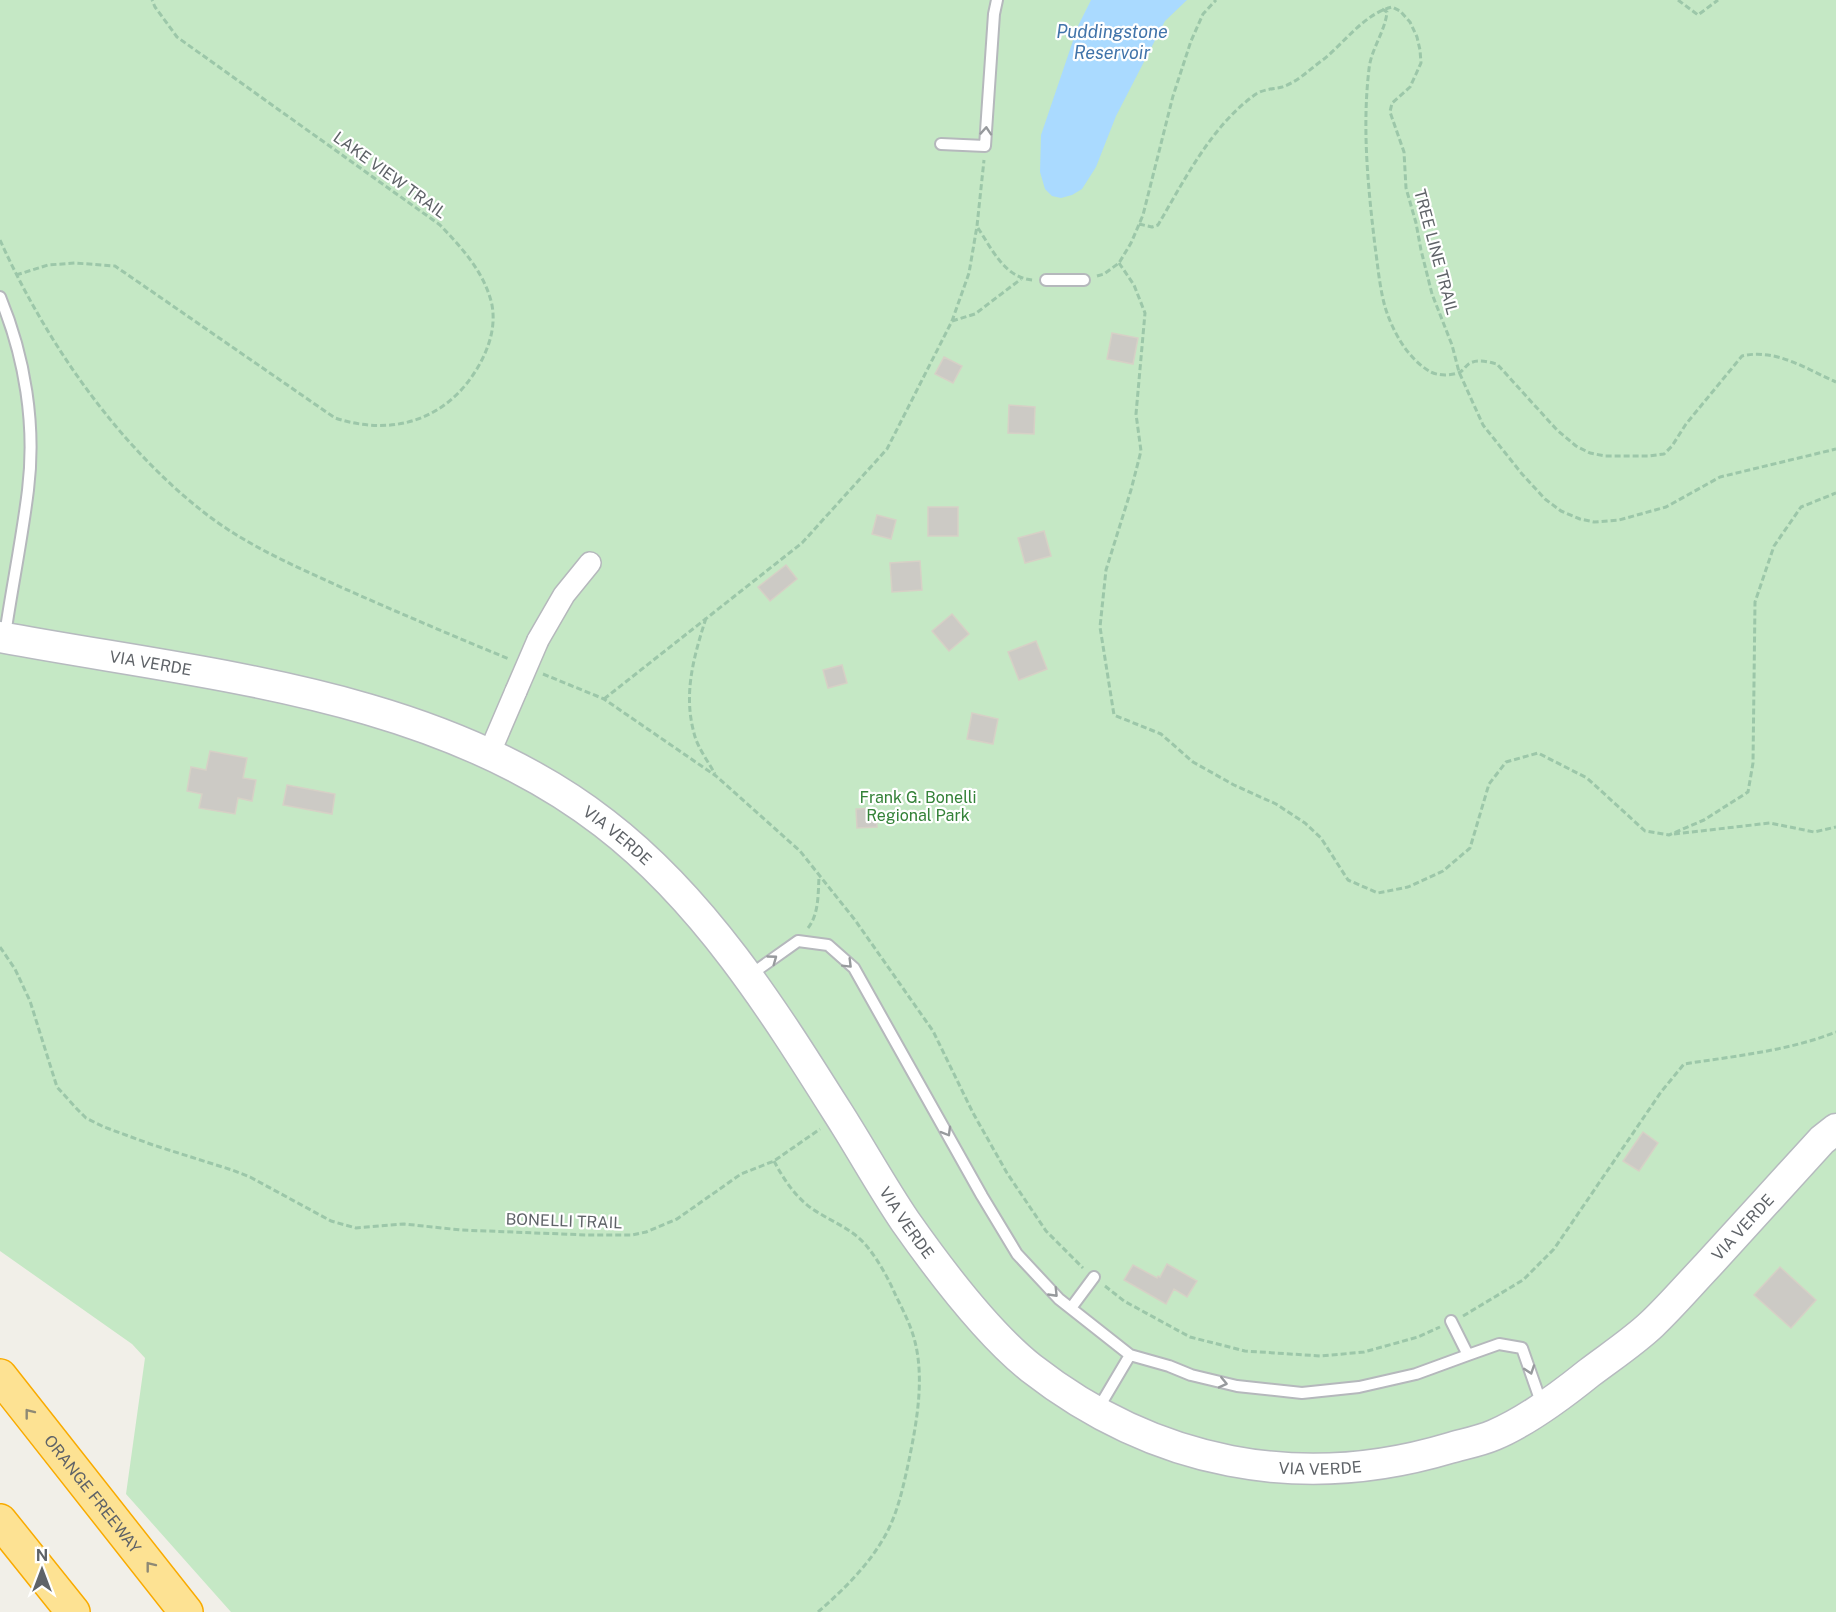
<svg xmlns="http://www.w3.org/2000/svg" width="1836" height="1612" font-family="'Public Sans',sans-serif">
	<rect width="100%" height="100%" fill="#f1efe8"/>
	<path fill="#c5e8c5" d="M0,0H1836V1612H231L126,1494L145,1358L132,1344L0,1251Z"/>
	<path fill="#aadaff" d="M1091,0H1187L1165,21L1116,116L1096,167L1082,189L1072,195L1061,198L1052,196L1045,189L1040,172L1041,135L1078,26Z"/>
	<path fill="#cccac5" stroke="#d6d1c6" stroke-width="1.5" d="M1112,333L1138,338L1133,364L1107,359Z
		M944,357L962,366L953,383L935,374Z
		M1009,405L1035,407L1034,434L1008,433Z
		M928,507H958V536H928Z
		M877,515L896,520L891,539L872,534Z
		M1044,531L1051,556L1025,563L1018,538Z
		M920,561L922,590L892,592L890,563Z
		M786,565L797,579L770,601L758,587Z
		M952,614L969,634L949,651L932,631Z
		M1036,641L1047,669L1019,680L1008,652Z
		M842,665L847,683L828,688L823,670Z
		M972,713L998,719L993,744L967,739Z
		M210,751L247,758L243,778L256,780L252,801L238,798L235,814L199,808L202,794L187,791L191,767L206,770Z
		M287,785L335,794L332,814L283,805Z
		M876,808L877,827L857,828L856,809Z
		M1643,1132L1658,1143L1639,1171L1623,1161Z
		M1167,1264L1197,1281L1187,1297L1174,1289L1166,1304L1124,1280L1133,1265L1157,1278L1158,1276L1160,1277Z
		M1780,1267L1816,1300L1791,1328L1754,1295Z"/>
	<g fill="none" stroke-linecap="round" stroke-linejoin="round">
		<g stroke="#b5b8bc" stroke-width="14">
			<path id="service" d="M941,144L985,146L994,14L997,0
				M1046,280H1084
				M0,297C25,357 36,425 28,490C22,539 12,587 5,635
				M750,975L798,941L828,945L854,968L982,1196L1017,1254L1059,1299L1130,1355L1169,1366L1191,1375L1237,1386L1302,1393L1359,1387L1416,1374L1468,1355L1451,1321
				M1071,1308L1094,1277
				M1468,1355L1499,1344L1522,1348L1542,1405
				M1098,1409L1130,1355"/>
		</g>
		<g stroke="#b5b8bc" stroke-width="24">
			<path id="minor" d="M538,640L564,595L590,563
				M489,754L516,691"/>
		</g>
		<g stroke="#b6babf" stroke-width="33">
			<g id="secondary">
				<path id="s1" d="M0,637C203,675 435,692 604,823C707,902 777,1016 845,1124C865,1156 884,1190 905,1221C938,1268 987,1333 1031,1368C1154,1464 1300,1493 1450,1448C1464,1444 1480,1441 1494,1435C1525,1422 1563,1394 1589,1373C1610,1357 1633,1342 1652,1324C1671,1306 1689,1285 1707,1266C1745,1224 1784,1182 1822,1140L1836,1129"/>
			</g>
		</g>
		<g stroke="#f9ab00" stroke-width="36">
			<g id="motorway">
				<path id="s2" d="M0,1376L186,1612"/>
				<path d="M0,1521L73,1612"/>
			</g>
		</g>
		<path stroke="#9cc7a9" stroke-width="3" stroke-dasharray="6 3" stroke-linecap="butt" d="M1678,0L1698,15L1718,0
			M1382,9L1387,12C1385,32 1371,49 1369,69C1362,128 1368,187 1375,246C1378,267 1380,293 1387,313C1395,335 1408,358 1429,371C1436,376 1452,376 1460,372C1464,370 1466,365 1470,363C1479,359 1489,362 1497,364L1557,430L1576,446L1590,453L1605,456H1648L1664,454L1672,446L1686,424L1742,356C1776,348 1806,369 1836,382
			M1139,224L1152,227L1158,225C1185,179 1212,125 1256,94C1264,89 1274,89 1282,87C1298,82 1311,68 1324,59C1345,42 1364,14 1392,7L1400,11L1410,22L1417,37L1420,50L1421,63L1416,74L1410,87L1392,103L1390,112L1404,152L1406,188L1416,223L1421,250L1432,294L1452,345L1459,372L1483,425L1522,474L1545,499L1561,511L1580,519L1594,522L1619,520L1666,507L1720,477L1836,449
			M978,228C992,249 1005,279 1034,280
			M0,240C46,342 117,445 206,514C245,544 290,564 334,584C392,610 451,635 509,659
			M1119,263L1134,285L1145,313L1136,414L1141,451L1131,490L1106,570L1100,627L1114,715L1161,734L1193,762L1234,785L1276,804L1305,823L1321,838L1348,880L1378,893L1408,887L1443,871L1470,848L1489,784L1506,762L1538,753L1587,778L1645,831L1669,835L1704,820L1748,792L1753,763L1755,602L1774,546L1801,507L1836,493
			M16,275L48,265L75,263L115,266L335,418C393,437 447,420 478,367C489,348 496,327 492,305C485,273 462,248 440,225L177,37L155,7L152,0
			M1097,276L1104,274L1119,263L1131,243L1143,215L1173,96L1191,41L1203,14L1216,0
			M952,321L975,314L1021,279
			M706,618C694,656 683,693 694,733C697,747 708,761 715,774
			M543,674L604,699L716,776L800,851L855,920L933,1031L973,1113L1007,1173L1046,1231L1083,1268
			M604,699L802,543L887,449L952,321L969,273L977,226L984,160
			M1674,834L1770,823L1814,832L1836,827
			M808,928C819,914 818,894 819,877
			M0,947L15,969L30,1001L57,1087L77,1109L86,1118L104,1127L153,1145L232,1170L250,1177L331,1221L356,1228L404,1224L461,1230L587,1235H632L646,1232L677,1219L741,1174L774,1161L820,1129
			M774,1161C784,1180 796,1198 814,1210C834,1223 855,1230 869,1249C880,1263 889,1280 896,1296C903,1310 910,1324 914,1338C925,1377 917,1421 909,1460C903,1488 897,1517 882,1541C865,1569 842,1591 818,1612
			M1105,1286L1124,1301L1190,1337L1245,1351L1321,1356L1364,1352L1418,1337L1440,1327
			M1463,1316L1523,1280L1554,1249L1661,1092L1684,1064C1735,1056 1788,1051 1836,1032"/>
		<use href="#service" stroke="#fff" stroke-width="10"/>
		<use href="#minor" stroke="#fff" stroke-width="21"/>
		<use href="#secondary" stroke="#fff" stroke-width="30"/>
		<use href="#motorway" stroke="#fde293" stroke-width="33"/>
		<g stroke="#b5b8bc" stroke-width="24" stroke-linecap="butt">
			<path id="minor-bridge" d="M516,691L538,640"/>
		</g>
		<use href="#minor-bridge" stroke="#fff" stroke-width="21"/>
	</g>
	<defs><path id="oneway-chevron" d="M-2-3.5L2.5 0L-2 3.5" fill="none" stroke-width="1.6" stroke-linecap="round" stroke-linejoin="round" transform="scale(1.5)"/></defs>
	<g stroke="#979a9d">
		<use href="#oneway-chevron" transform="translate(986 131) rotate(-86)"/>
		<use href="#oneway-chevron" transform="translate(773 959) rotate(-36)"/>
		<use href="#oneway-chevron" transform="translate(848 964) rotate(45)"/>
		<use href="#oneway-chevron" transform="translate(947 1132) rotate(60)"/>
		<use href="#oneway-chevron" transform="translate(1054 1293) rotate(46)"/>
		<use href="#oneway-chevron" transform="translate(1530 1370) rotate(71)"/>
		<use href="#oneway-chevron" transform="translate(1223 1383) rotate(13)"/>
	</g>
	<g stroke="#8e8975">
		<use href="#oneway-chevron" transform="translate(29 1413) rotate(-128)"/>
		<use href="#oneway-chevron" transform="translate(150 1566) rotate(-128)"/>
	</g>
	<g text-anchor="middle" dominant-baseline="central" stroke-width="4.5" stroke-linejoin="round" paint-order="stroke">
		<g font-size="16" fill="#5f6368" stroke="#fff">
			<text transform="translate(390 175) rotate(36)">LAKE VIEW TRAIL</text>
			<text transform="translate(1436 252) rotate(75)">TREE LINE TRAIL</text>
			<text stroke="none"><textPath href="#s1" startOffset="153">VIA VERDE</textPath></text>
			<text stroke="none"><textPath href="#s1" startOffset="657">VIA VERDE</textPath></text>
			<text transform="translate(564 1221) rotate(2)">BONELLI TRAIL</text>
			<text stroke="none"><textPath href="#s1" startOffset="1143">VIA VERDE</textPath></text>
			<text stroke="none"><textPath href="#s1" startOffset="2151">VIA VERDE</textPath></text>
			<text stroke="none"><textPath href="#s1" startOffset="1647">VIA VERDE</textPath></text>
			<text stroke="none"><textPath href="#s2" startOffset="150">ORANGE FREEWAY</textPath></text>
		</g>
		<g font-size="16" fill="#348238" stroke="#fff">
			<text x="918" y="797">Frank G. Bonelli<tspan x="918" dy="18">Regional Park</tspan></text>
		</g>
		<g font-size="18" font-style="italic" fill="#4174aa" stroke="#fff">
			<text x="1112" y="31">Puddingstone<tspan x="1112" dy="21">Reservoir</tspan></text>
		</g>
	</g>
	<g transform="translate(42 1570)" stroke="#ffffff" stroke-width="4.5" paint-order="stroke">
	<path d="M0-4.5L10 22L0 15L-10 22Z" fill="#5f6368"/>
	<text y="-9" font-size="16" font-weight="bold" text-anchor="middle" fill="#5f6368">N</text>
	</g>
</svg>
